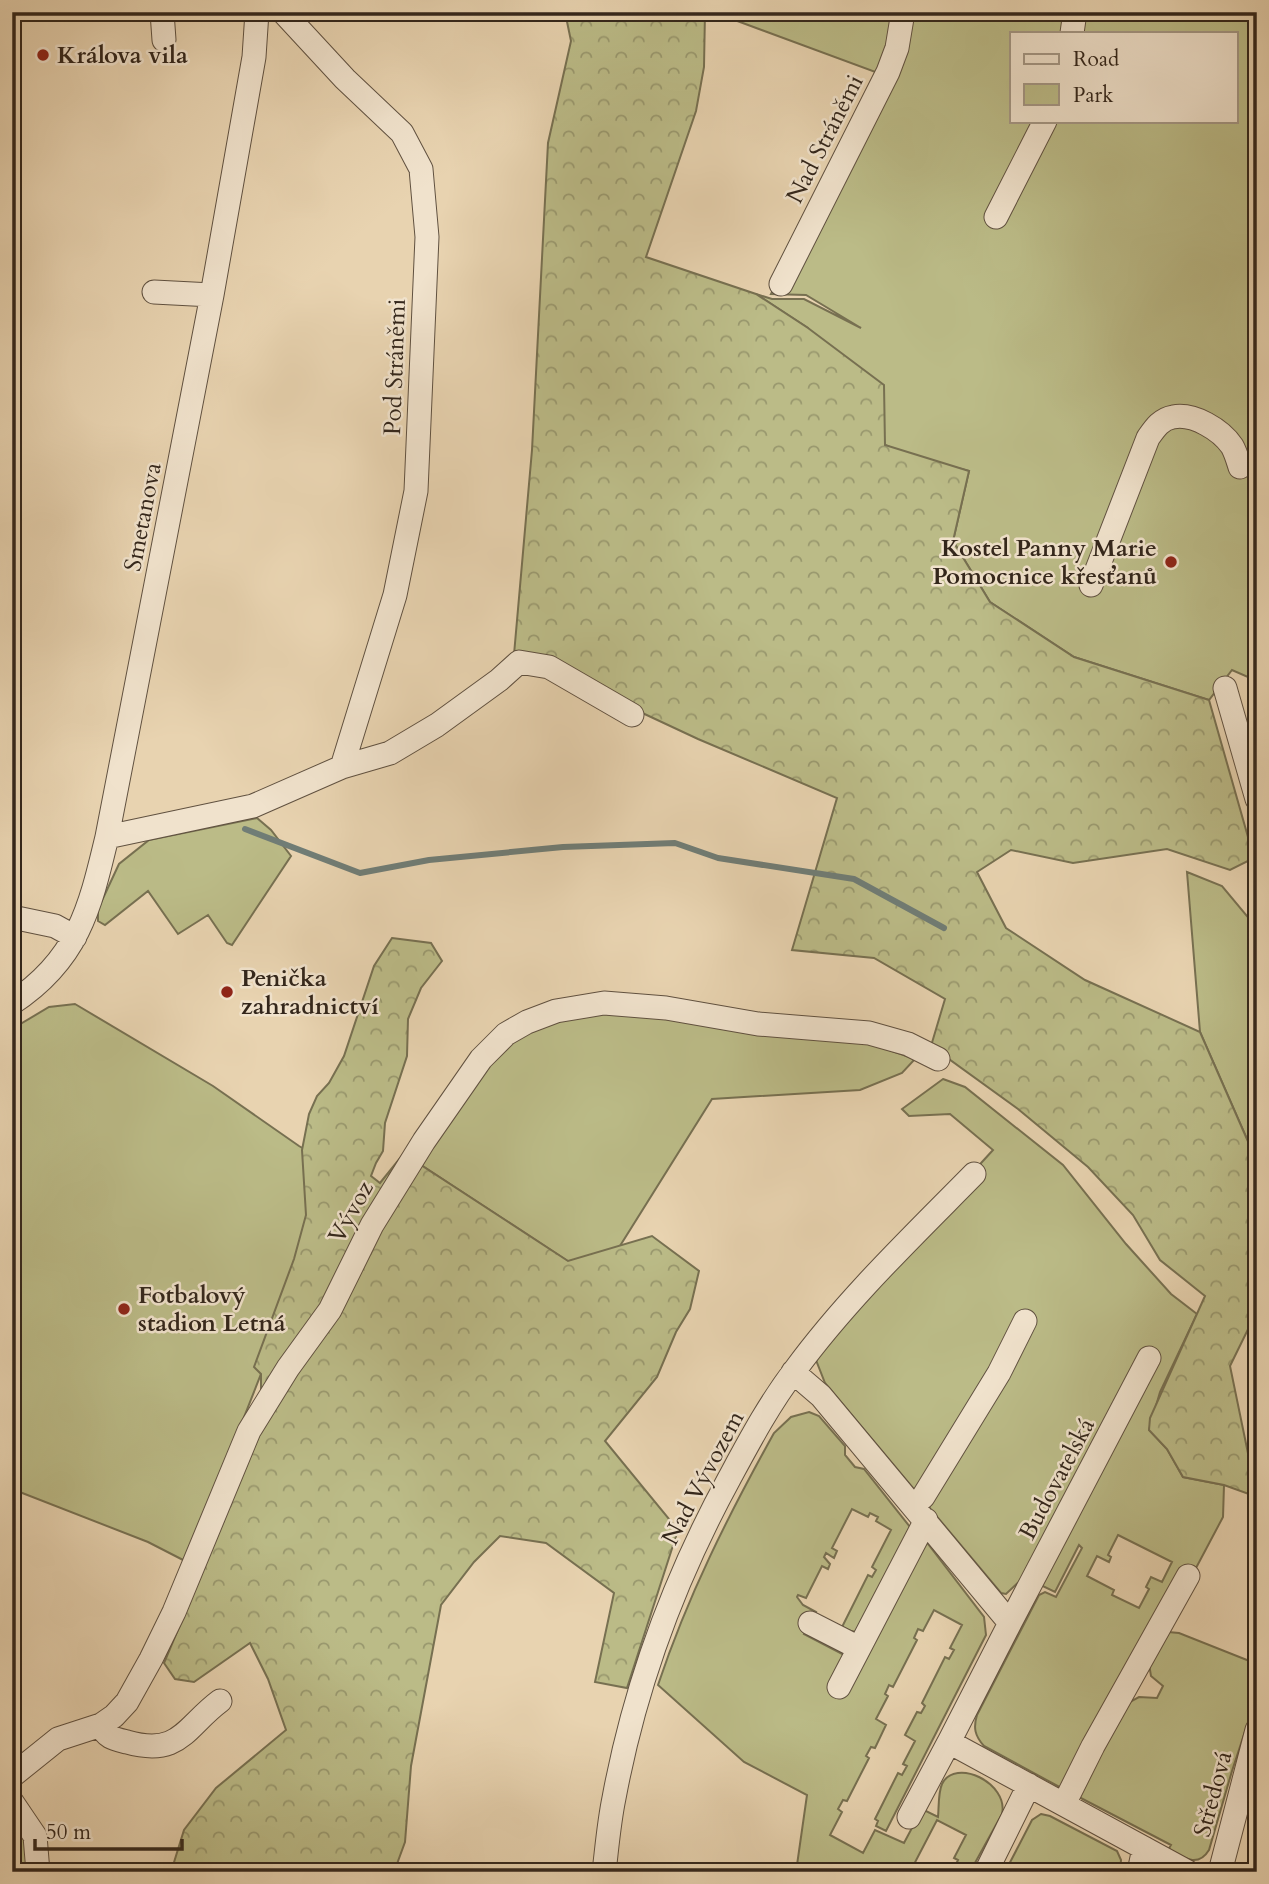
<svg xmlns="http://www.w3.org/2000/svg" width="1269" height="1884" font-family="Cardo,serif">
	<defs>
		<pattern id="forest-crowns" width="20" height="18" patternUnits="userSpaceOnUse" patternTransform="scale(1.75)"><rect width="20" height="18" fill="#bbbb87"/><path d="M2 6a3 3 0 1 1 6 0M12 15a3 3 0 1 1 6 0" fill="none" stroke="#99986e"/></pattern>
	</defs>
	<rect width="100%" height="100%" fill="#e8d3b0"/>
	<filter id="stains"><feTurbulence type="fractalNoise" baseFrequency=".00286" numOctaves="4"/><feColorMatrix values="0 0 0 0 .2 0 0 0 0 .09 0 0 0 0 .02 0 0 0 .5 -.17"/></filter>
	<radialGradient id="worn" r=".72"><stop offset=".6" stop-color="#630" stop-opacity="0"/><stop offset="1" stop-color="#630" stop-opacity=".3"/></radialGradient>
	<path fill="#bbbb87" stroke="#777051" stroke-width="2" fill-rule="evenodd" d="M713,12H1257V681L1232,670L1209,700L1074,657L990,602L953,541L969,471L908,455L885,445L808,328L756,294L772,299H804L861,328L806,295L771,294L881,74ZM1012,33H1236V121H1012Z
		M257,818L271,830L291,856L232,945L227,943L208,915L178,934L148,891L105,925L98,921V909L119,864L149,840Z
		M1187,872L1222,886L1257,928V1162L1200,1032Z
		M75,1004L213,1086L299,1146L353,1178L261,1374L187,1562L148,1542L12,1489V1029L49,1007Z
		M584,1012L677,1018L869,1043L915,1059L902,1073L860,1090L712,1099L598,1281L418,1163L491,1056L529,1029Z
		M943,1079L965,1087L1063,1165L1126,1244L1171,1294L1197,1314L1160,1392L1149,1430L1167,1449L1183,1477L1224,1485L1223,1517L1196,1568L1065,1790L984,1746C975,1736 973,1728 977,1715L1039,1595L1045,1592L1056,1597L1082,1548L1079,1545L1055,1592L1024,1577L1006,1594L1001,1593L825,1383L816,1360V1343L993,1150L950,1114L909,1116L902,1109ZM1118,1535L1172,1562L1162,1582L1151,1577L1146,1587L1149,1589L1139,1608L1112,1595L1114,1590L1087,1576L1097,1556L1109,1562L1111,1557L1108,1555Z
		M809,1412L819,1416L845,1446V1455L855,1467L864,1469L914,1532L856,1632L841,1629L868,1575L872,1577L876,1570L872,1567L891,1530L876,1521L878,1517L870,1513L868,1517L852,1509L832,1548L837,1551L834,1558L826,1553L824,1557L830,1564L828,1569L822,1566L806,1598L798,1595L797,1597L803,1605L816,1612L804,1634L844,1655L925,1540L984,1617L986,1635L886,1831L876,1826L878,1821L875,1819L898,1773L902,1775L907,1766L903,1764L915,1741L905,1735L917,1712L921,1713L925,1706L922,1703L945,1657L949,1659L954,1650L950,1648L962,1625L934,1610L923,1631L918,1629L914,1638L917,1640L893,1687L889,1685L885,1694L888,1696L876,1719L886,1725L875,1748L871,1747L866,1756L869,1758L847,1801L843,1800L838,1809L842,1812L830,1835L863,1853L875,1830L904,1843L922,1809L938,1817C939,1807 938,1793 942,1784C955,1757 1009,1783 1002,1814L970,1872H947L949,1868L954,1869L958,1860L954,1858L966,1835L937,1820L910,1872H796L807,1795L744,1762L658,1685C688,1595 728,1516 774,1433L791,1417Z
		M1168,1632L1179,1633L1257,1664V1695L1232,1771L1209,1850C1198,1868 1184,1858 1168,1850L1171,1845L1075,1795L1126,1704L1139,1697L1157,1698L1163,1686L1151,1676L1149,1664Z
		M1041,1814L1050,1816L1117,1851L1121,1860L1120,1872H1005L1032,1820Z
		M12,1816L28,1836L31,1872H12Z"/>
	<path fill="url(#forest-crowns)" stroke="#777051" stroke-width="2" d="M565,12H705L704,67L696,111L646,257L756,294L808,328L884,385L885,445L969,471L953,541L990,602L1074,657L1209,700L1254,858L1230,870L1167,849L1073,863L1011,850L977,872L1006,928L1085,980L1200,1032L1257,1162V1311L1230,1366L1257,1497L1224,1485L1183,1477L1167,1449L1149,1430L1150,1418L1205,1296L1160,1260L1133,1215L1088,1167L1018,1109L931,1046L945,999L874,958L792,950L837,798L698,739L621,703L513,666L532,450L548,143L571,41Z
		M392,938L431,943L442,961L421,988L408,1019L407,1056L385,1123L383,1151L376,1163L371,1176L380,1183L409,1147L418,1163L568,1261L652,1236L699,1271L690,1309L676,1332L657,1377L605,1441L678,1530L627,1688L595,1682L614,1593L546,1543L500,1536L474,1562L441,1605L411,1766L405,1842L394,1872H171L184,1830L216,1788L286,1730L268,1679L250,1643L194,1682L175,1679L164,1663L261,1431V1374L254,1367L294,1259L306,1215L302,1150L309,1114L317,1096L329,1083L344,1056L374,966Z"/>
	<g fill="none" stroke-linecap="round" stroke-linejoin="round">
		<path stroke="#707d76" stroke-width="6" d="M245,829L360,873L429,860L563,847L675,843L718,858L854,879L944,928"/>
		<g stroke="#605140" stroke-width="25">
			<path id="minor" d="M162,12L164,40
				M283,12L345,79L402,133L421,169L427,237L416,491L395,595L342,767
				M1072,33L1075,12
				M996,217L1045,121
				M781,284L888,72L897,48L903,12
				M154,292L212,295
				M1091,585L1148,438C1155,428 1161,419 1173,417C1194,413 1221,430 1232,446C1236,453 1238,461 1240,467
				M1225,688L1257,799
				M107,837L253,806L342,767L390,753L437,725L499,680L519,662L549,667L632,715
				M12,917L55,926L75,937
				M12,1003C78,960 90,908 107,837L212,295L254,57L257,12
				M793,1372L821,1396L1010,1623L949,1742L1188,1872
				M914,1505L923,1497L999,1373L1025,1321
				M810,1623L859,1648
				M1010,1623L1149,1358
				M839,1687L926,1520
				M101,1725C106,1738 115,1739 127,1742C180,1757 185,1727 220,1701
				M12,1776L58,1739L101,1725L114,1716L127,1702L151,1659L174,1612L249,1431L288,1368L330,1310L372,1225L424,1141L481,1059L506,1034L527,1022L556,1011L604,1003L666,1008L758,1024L869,1033L908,1044L938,1059
				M12,1802L35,1836L38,1872
				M1064,1804L1093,1746L1188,1576
				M909,1817L949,1742
				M604,1872C607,1847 609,1822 614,1798C635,1685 674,1580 729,1479C749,1442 769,1404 795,1370C847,1299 912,1237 974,1174
				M986,1872L1029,1785
				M1139,1872L1144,1848
				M1220,1872L1257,1730"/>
		</g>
		<use href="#minor" stroke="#f0e2cc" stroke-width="23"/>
	</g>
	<g fill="#8f2418" stroke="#f0e2cc" stroke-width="2.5">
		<circle cx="43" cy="55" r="7"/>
		<circle cx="1171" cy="562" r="7"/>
		<circle cx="227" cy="992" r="7"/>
		<circle cx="124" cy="1309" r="7"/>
	</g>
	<g text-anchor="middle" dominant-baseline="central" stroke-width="5" stroke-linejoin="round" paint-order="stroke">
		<g font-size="24" font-weight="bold" fill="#33261b" stroke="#f0e2cc" text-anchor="start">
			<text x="57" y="55">Králova vila</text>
			<text x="1157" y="548" text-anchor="end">Kostel Panny Marie<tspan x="1157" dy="28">Pomocnice křesťanů</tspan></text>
			<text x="241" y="978">Penička<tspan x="241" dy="28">zahradnictví</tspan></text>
			<text x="138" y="1295">Fotbalový<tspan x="138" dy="28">stadion Letná</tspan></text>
		</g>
		<g font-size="24" fill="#33261b" stroke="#f0e2cc">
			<text transform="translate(825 139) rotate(-63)">Nad Stráněmi</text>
			<text transform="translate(395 367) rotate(-88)">Pod Stráněmi</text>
			<text transform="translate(143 517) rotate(-79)">Smetanova</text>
			<text transform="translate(351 1212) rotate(-61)">Vývoz</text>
			<text transform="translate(703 1478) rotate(-62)">Nad Vývozem</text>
			<text transform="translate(1057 1479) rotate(-62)">Budovatelská</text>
			<text transform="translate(1213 1794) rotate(-75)">Středová</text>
		</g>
	</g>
	<rect width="1269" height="1884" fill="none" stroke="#e8d3b0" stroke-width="42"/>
	<rect x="14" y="14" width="1241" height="1856" fill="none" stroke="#33261b" stroke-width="3.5"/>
	<rect x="21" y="21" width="1227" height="1842" fill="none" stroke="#33261b" stroke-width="2"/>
	<rect x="1010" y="32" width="228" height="91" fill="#f0e2cc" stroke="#a49785" stroke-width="2"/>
	<rect x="1024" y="54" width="35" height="10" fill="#f0e2cc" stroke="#a49785" stroke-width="2"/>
	<text x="1073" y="66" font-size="21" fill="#33261b">Road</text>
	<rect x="1024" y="84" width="35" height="21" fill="#bbbb87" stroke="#a49785" stroke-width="2"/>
	<text x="1073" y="102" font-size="21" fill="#33261b">Park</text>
	<path d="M35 1839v10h147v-10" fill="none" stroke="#33261b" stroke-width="3.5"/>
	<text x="46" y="1839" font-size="21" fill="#33261b" stroke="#f0e2cc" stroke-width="5" paint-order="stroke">50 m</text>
	<rect width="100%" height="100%" filter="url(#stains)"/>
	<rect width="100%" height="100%" fill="url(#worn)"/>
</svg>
